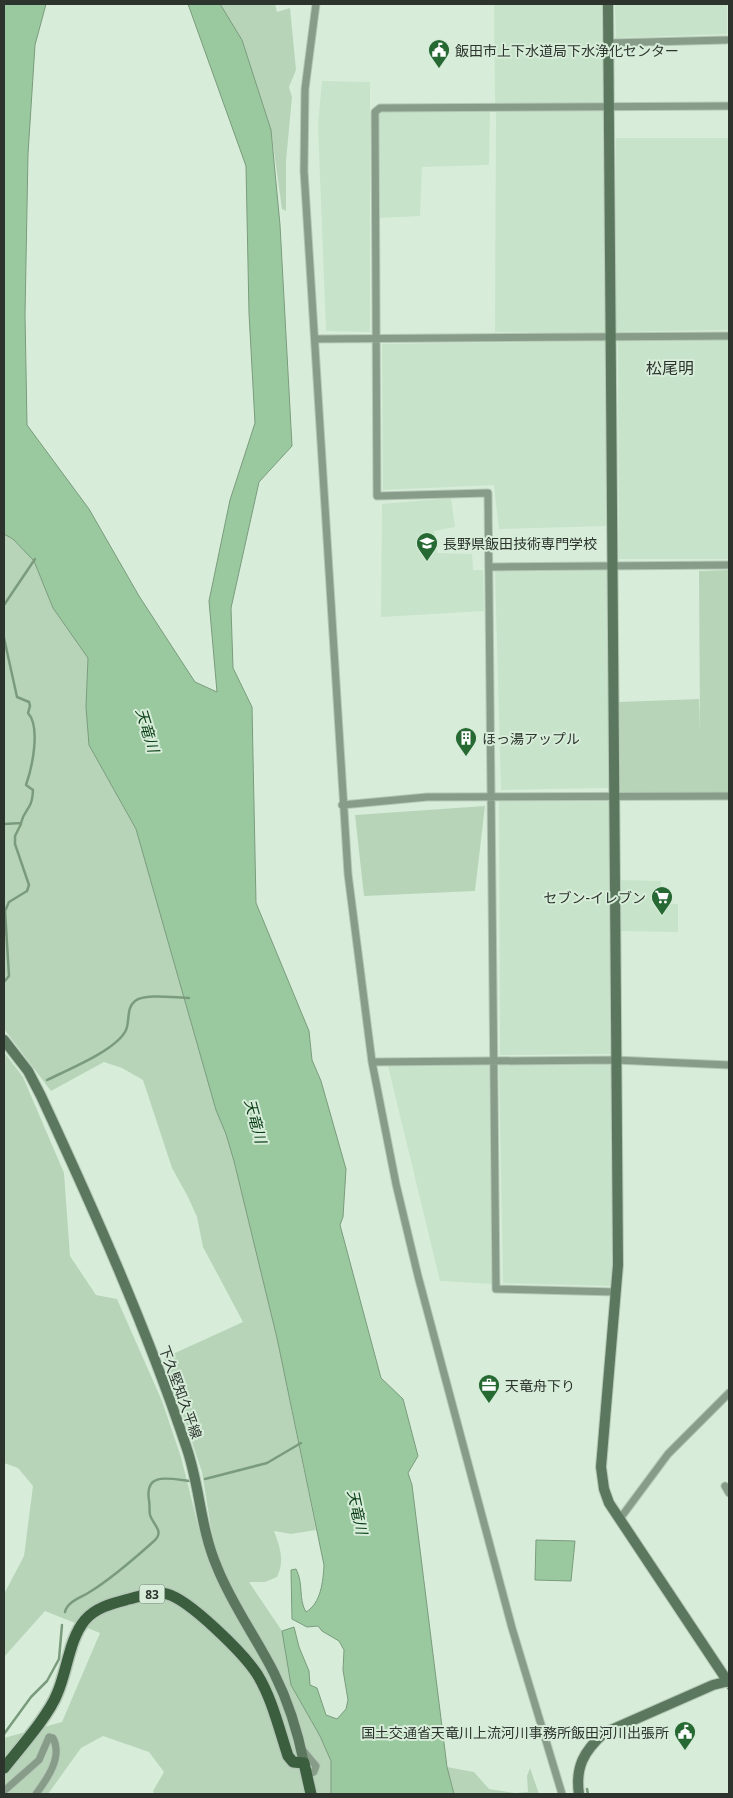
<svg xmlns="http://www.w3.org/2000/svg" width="733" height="1798" font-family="'Noto Sans','Noto Sans JP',sans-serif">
	<rect width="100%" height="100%" fill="#d7edd9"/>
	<path fill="#c7e3c9" d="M494,4H605L606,103L495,104Z
		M615,4H727V34L616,38Z
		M322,81L370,82V332L326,331L318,125Z
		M606,110L607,334L495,332L496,111Z
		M490,111L489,165L422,167L420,216L380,218L379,112Z
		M616,138H729V330L616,332Z
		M618,340H729V559H619Z
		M607,341L608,526L499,529L494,485L383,490L382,344Z
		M451,498L455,527L434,531L437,553L472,554L473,570H483L484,611L381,617L382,504Z
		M495,570H609V788L501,790Z
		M499,800L610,801L612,1054L500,1055Z
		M619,880L661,881L660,904H678V932L618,931Z
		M489,1064L492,1284L440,1281L388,1066Z
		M499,1064H611L613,1286L503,1283Z"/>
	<path fill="#b7d4b9" d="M220,4H275L277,12L290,8L296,70L289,87L292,97L286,161V211L282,209L271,130L242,40Z
		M4,534L13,539L34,561L53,608L88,658L86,707L89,745L136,829L216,1110L226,1134L234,1161L277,1338L316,1530L291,1534L274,1531C280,1547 285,1561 277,1577L265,1582H249L282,1631L291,1685L320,1736L331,1761V1794H154L153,1791L164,1772L149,1752L103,1736L81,1748L48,1794H4V1738L62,1722L100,1633L45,1611L4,1657V1594L24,1556L33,1486L18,1468L4,1463V1052L23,1077L64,1173L70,1256L96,1295L117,1299L162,1401L181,1457L200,1533L214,1547L202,1472L164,1358L243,1322L203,1247L197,1217L188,1197L172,1168L143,1080L122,1068L104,1062L51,1091L4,1029Z
		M729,570V793H622L618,788L619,702L699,699L700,731L699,571Z
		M485,806L475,891L364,896L355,815Z
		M447,1767L474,1772L489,1789L515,1793L528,1792L527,1776L530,1768L539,1794H454Z"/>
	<path fill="#9bc99f" stroke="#7a9c7d" d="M4,4H46L35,45L28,154L25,315L27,425L89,509L139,596L195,682L217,692L209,601L230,500L255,423L249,313L246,166L188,4H220L242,40L271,130L280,225L292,446L259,482L231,608L233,668L252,707L256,903L309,1031L312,1060L321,1081L346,1169L343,1217L340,1225L381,1378L403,1399L418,1456L408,1473L412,1485L447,1767L454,1794H331V1761L320,1736L291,1685L282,1631L294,1627L299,1647L309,1671L310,1685L317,1688L326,1715L337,1719L346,1709L348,1700L343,1670L344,1650L339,1641L322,1631L318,1626L307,1627L292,1619L291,1570L296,1569C304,1584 298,1599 306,1612C321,1603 323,1582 324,1565L277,1338L234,1161L226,1134L216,1110L136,829L89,745L86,707L88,658L53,608L34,561L13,539L4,534Z
		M536,1540L575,1541L571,1581L535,1580Z"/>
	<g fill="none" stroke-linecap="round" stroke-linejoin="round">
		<path stroke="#7a9c7d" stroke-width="2.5" d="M4,605L35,559
			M4,638L17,697L29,702L30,706L28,713C41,727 32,768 26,785L33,790C32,811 25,807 21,823L4,824
			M4,982L9,976L5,911L9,902L27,891L29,885L15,844V836L21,824
			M47,1080C67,1070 117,1050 126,1030C130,1021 126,1008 135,1001C145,993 176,998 189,998
			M205,1479L267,1463L301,1443
			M65,1612C67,1602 80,1598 88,1593C110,1580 134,1559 154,1541C165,1531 153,1525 150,1515C149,1510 150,1505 149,1500C144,1471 171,1479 189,1481
			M728,1688L729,1689
			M4,1734L31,1697L47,1681L59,1659L62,1625
			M587,1789L588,1794"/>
		<g stroke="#b5c8b7" stroke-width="9">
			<path id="street" d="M316,4L305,89L304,171L348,874L372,1062L396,1184L418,1276L512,1628L562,1794
				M609,43L726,40
				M315,339L729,336
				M489,567L729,565
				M342,805L427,797L729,796
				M372,1062L615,1060L729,1065
				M616,1292L496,1289L488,493L377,496L375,112L380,108L729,106
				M725,1486L729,1493
				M619,1520L668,1454L729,1393
				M301,1748L316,1766L314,1772L306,1775
				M4,1791L39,1760L49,1737L53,1738C63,1757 47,1779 36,1794"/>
		</g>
		<g stroke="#b5c8b7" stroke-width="12">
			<path id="secondary" d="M608,4L618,1265L601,1467L604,1489L609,1503L728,1682
				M4,1040L28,1071L41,1096C94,1210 146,1327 186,1446C200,1485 200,1528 217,1567C232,1605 256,1637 274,1673C288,1701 298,1733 304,1763
				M579,1794C575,1767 584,1751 604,1733L713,1685L729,1681"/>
		</g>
		<g stroke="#b5c8b7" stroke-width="14">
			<path id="primary" d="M4,1768C19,1749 49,1715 57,1694C67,1672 69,1639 85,1620C96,1607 114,1603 129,1599C141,1596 155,1591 167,1594C190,1600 244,1654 257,1674C272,1698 279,1729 288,1756L293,1762L304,1763L311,1794"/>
		</g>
		<use href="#street" stroke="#889c8a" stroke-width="7"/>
		<use href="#secondary" stroke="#5b785e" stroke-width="10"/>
		<use href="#primary" stroke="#3b5e3f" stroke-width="11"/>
	</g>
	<defs>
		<g id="civic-pin" transform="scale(1.125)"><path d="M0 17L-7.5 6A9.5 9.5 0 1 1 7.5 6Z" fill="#276933" stroke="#d7edd9"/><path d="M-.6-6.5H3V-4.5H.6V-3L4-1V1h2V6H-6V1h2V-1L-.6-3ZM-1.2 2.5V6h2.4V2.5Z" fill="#fff"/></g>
		<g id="university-pin" transform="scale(1.125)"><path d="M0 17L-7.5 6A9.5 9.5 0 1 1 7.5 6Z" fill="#276933" stroke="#d7edd9"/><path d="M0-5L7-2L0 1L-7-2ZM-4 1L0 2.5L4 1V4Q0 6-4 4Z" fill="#fff"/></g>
		<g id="building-pin" transform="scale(1.125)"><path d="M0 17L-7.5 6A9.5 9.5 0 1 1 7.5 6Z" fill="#276933" stroke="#d7edd9"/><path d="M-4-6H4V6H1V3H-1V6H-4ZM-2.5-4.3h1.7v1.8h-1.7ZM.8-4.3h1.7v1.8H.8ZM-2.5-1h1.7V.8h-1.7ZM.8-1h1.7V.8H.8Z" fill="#fff"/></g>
		<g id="supermarket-pin" transform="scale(1.125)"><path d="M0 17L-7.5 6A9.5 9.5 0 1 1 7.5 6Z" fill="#276933" stroke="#d7edd9"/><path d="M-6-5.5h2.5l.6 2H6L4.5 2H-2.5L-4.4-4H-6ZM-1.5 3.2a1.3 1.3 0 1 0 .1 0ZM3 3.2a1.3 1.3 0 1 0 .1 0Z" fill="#fff"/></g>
		<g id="office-pin" transform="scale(1.125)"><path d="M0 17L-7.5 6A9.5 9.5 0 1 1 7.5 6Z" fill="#276933" stroke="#d7edd9"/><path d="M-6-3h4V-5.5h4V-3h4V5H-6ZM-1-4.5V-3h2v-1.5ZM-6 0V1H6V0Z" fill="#fff"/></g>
	</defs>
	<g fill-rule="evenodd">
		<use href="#civic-pin" x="439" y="50"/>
		<use href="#university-pin" x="427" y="543"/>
		<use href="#building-pin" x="466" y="738"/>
		<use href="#supermarket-pin" x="662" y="897"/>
		<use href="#office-pin" x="489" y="1385"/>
		<use href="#civic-pin" x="685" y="1732"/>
	</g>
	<g text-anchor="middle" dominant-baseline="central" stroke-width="4" stroke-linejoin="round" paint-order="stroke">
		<rect fill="#d7edd9" stroke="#5f6c61" stroke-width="1" x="139.5" y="1584.5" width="25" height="19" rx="4"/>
		<g font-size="12" font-weight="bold" fill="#2c342d">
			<text x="152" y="1594">83</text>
		</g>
		<g font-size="14" fill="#2c342d" stroke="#d7edd9" text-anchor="start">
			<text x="455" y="50">飯田市上下水道局下水浄化センター</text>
			<text x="443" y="543">長野県飯田技術専門学校</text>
			<text x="482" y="738">ほっ湯アップル</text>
			<text x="646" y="897" text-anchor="end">セブン-イレブン</text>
			<text x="505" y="1385">天竜舟下り</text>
			<text x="669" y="1732" text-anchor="end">国土交通省天竜川上流河川事務所飯田河川出張所</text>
		</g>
		<g font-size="14" fill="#2c342d" stroke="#d7edd9">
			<text transform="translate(181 1392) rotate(70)">下久堅知久平線</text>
		</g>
		<g font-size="15" font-style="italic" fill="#093d15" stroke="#d7edd9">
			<text transform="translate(148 730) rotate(73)">天竜川</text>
			<text transform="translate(256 1121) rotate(75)">天竜川</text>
			<text transform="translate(358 1512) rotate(78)">天竜川</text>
		</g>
		<g font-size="16" fill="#2c342d" stroke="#d7edd9">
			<text x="670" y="368">松尾明</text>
		</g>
	</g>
	<rect width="733" height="1798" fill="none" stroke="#2c342d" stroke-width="10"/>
</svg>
